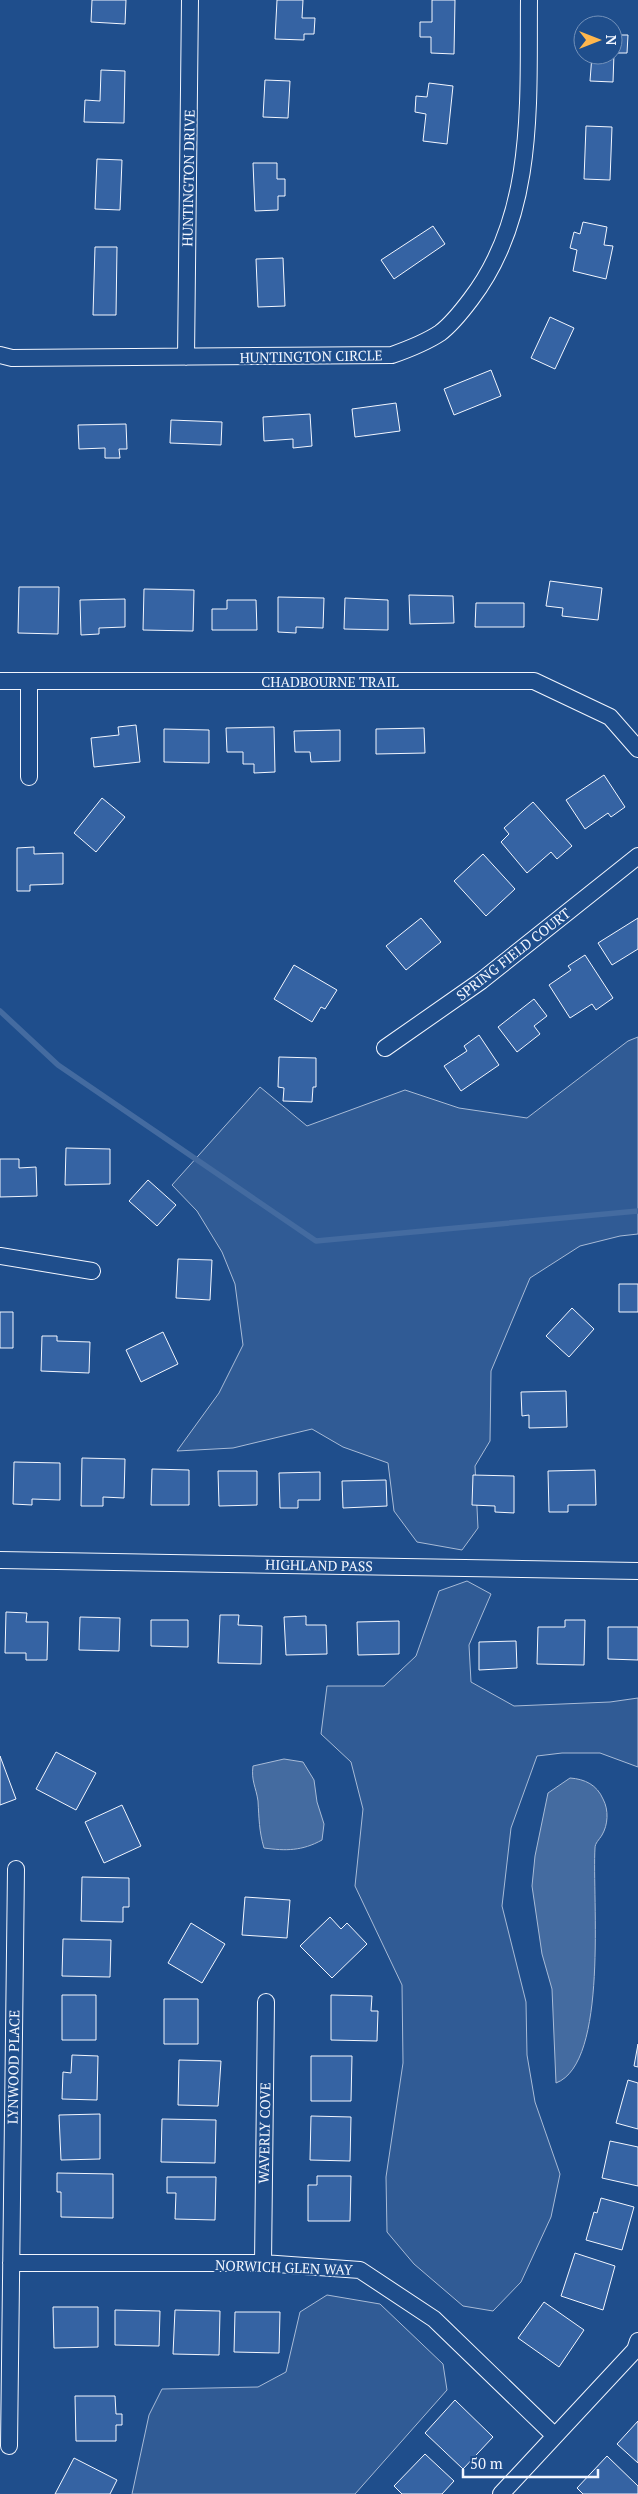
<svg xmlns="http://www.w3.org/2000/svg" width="638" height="2494" font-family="'PT Serif',serif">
	<rect width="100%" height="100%" fill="#1f4e8c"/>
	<path fill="#305b95" stroke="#a8bbd7" d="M638,1037V1234L620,1236L580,1246L530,1278L491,1371L490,1441L475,1466L478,1528L462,1550L417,1542L394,1511L388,1463L343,1447L312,1429L233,1448L177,1451L219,1393L243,1345L235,1284L222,1252L197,1211L172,1185L260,1087L307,1126L405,1090L459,1108L527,1118L628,1041Z
		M467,1581L491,1594L469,1645L471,1682L514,1706L610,1702L638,1698V1767L600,1753H562L537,1756L511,1828L502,1906L526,2002L527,2055L535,2102L560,2174L551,2217L521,2282L493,2311L463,2306L414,2264L387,2232L386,2177L403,2063L402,1985L355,1886L363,1809L351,1762L321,1734L327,1686H384L416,1656L439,1591Z
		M327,2295L380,2304L443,2364L447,2390L355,2494H132L149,2415L162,2389L258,2387L286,2372L300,2312Z"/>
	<path fill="#446ba0" stroke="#a8bbd7" d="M284,1759L303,1762L314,1780L317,1802L324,1824L322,1840C302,1851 286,1851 264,1848C259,1831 259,1818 258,1801C256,1787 251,1781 253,1766Z
		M570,1778C585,1779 597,1785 603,1799C609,1810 608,1825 602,1835C599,1840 595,1843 595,1848C592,1897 609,2063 556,2083L552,1989L542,1954L532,1886L535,1856L548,1793Z"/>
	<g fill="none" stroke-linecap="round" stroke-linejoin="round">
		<path stroke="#446ba0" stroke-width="5.5" d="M0,1011L58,1065L316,1241L638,1211"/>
	</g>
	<path fill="#3563a3" stroke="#f2f6ff" d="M92,0H126L125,24L91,22Z
		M277,0H303L302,18H315L314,34H304V40L275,39Z
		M432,0H455L454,54L431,53V37H420V22H432Z
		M613,35H628L627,53H614L613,82L590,81L592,55H613Z
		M101,70L125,71L124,123L84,122L85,100L100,101Z
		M265,80L290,81L288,118L263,117Z
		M429,83L453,86L447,144L423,141L426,114L415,112L416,96L427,97Z
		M586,126L612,127L610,180L584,179Z
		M97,159L122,160L120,210L95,209Z
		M253,163H277V179H285V196H278V210L255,211Z
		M583,222L607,227L604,245L613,246L606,279L573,271L577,250L570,248L574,232L580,234Z
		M433,226L445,244L394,279L381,260Z
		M95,247H117L116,315H93Z
		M283,258L285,306L258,307L256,259Z
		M550,317L574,328L555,369L531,358Z
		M491,370L501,396L454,415L444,389Z
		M396,403L400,431L355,437L352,409Z
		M310,414L312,446L293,448V439L264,441L263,417Z
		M171,420L222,422L221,445L170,443Z
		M126,424L127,449H119L120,458H105V448L79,449L78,425Z
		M550,581L602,588L598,620L562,616L563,608L546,606Z
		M19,587H59L58,634L18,633Z
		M144,589L194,590L193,631L143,630Z
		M409,595L453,596L454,623L410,624Z
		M278,597L324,598L323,628L296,627V633L278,632Z
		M345,598L388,600V630L344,629Z
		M125,599V627L99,628V634L81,635L80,600Z
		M227,600H256L257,630H212V609H227Z
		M476,603H524V627H475Z
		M136,725L140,762L94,767L91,738L119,735L118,727Z
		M274,727L275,772L254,773V764H243V752H227L226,728Z
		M424,728L425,753L376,754V729Z
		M164,729L209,730V763L164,762Z
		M340,730V761L311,762L310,752H295L294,731Z
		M604,775L625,807L611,817L608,813L585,829L566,800Z
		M102,798L125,817L96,852L74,833Z
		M533,802L572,846L557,859L551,852L527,873L501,842L509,834L504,828Z
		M34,847V854L63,853V884L30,885V891H17V848Z
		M483,854L515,889L486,916L454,881Z
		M421,918L441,942L406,970L386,946Z
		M638,918V949L612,965L598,943Z
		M585,955L613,998L596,1010L592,1004L570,1018L549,985L571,970L568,966Z
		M294,965L337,990L325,1009L321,1007L312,1022L274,999Z
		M534,999L547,1016L534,1026L540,1034L517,1052L498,1027Z
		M479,1035L499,1065L461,1091L444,1066L467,1051L464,1046Z
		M279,1057L316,1058V1087H313L312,1102L283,1101L284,1088L278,1087Z
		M66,1148L110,1149V1184L65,1185Z
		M0,1159H19V1168L36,1167L37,1196L0,1197Z
		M148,1180L176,1205L157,1226L129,1201Z
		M178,1259L212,1260L210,1300L176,1298Z
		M619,1284H638V1312H619Z
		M572,1308L594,1329L569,1357L546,1336Z
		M0,1312H13V1348H0Z
		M163,1332L178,1364L141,1382L126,1350Z
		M42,1336H57V1341L90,1342L89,1373L41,1371Z
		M566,1391L567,1427L529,1428V1415L522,1416L521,1392Z
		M82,1458L125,1459L124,1498L103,1497V1506H81Z
		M14,1462L60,1463V1500L32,1499V1505L13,1504Z
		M152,1469L189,1470V1505H151Z
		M595,1470L596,1505H568V1512H549L548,1471Z
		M218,1471H257V1505L219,1506Z
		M320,1472V1500H298V1508H280L279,1473Z
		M473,1475L514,1476V1513L495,1512V1506L472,1505Z
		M386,1480L387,1506L343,1508L342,1481Z
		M6,1612L27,1613L26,1622H48L47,1660H26V1653H5Z
		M220,1615H239L238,1625L262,1626L261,1664L218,1663Z
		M306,1616V1625H326L327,1654L286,1655L284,1617Z
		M80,1617L120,1618L119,1651L79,1650Z
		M151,1620H188V1647L151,1646Z
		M565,1620H585L584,1665L537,1664L538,1627H565Z
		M399,1621V1654L358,1655L357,1622Z
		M608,1627H638V1660L608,1659Z
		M516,1641L517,1668L479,1670V1642Z
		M56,1752L96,1773L76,1810L36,1789Z
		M0,1756L16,1799L0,1805Z
		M122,1805L141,1846L104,1863L85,1822Z
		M82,1877L129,1878V1907H123V1922L81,1921Z
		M245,1897L290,1900L287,1938L242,1935Z
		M330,1917L341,1929L347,1923L367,1944L332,1978L300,1946Z
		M191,1923L225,1944L202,1983L168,1963Z
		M63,1939L111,1940L110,1977L62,1976Z
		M62,1995H96V2040H62Z
		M331,1995L372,1996L371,2011H378L377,2041L331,2040Z
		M164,1999H198V2044H164Z
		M638,2044V2067L634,2066Z
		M72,2055L98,2056L97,2100L62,2099L63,2072L71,2073Z
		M311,2056H352L351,2101H311Z
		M179,2060L221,2061L218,2106L178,2105Z
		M628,2080L638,2083V2129L616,2123Z
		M100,2114V2159L61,2160L59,2115Z
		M311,2116L351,2117L350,2161L310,2160Z
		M162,2119L216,2120L215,2163L161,2162Z
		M610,2141L638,2147V2186L602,2178Z
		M57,2173L113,2174V2218L61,2217V2192H57Z
		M317,2176H351L350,2221H308V2185H317Z
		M167,2177H216L215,2220L175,2219L176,2193H167Z
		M601,2198L634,2207L622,2250L586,2240L594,2212L597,2213Z
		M575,2253L615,2266L603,2310L561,2296Z
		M544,2302L584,2330L559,2367L518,2338Z
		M53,2307H98V2347L54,2348Z
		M115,2310L160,2311L159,2346L115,2345Z
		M175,2310L220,2311L219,2355L173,2354Z
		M235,2312H280L279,2353L234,2352Z
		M75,2396H115L116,2414H122V2425H116V2441H76Z
		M455,2400L493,2437L463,2469L425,2433Z
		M638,2421V2463L617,2444Z
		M425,2454L454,2481L442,2494H402L394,2486Z
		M607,2456L638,2486V2494H583L577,2488Z
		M74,2458L117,2480L110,2494H55Z"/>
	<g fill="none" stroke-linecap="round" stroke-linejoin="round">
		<g stroke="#f2f6ff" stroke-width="18">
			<path id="street" d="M0,355L12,358L392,355C409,349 425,343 440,333C452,324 462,311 471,299C536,214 528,102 529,0
				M186,357L190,0
				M0,681H534L610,717L638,749
				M29,681V777
				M385,1048L481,981L638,856
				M0,1256L92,1271
				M0,1560L638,1571
				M11,2263H263L360,2270L434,2319L555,2436
				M263,2263L266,2002
				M9,2446L16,1869
				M501,2494L635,2350L638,2341"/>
		</g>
		<use href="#street" stroke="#1f4e8c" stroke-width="16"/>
	</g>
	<g text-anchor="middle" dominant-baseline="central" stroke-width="4" stroke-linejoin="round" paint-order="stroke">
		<g font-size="14" fill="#f2f6ff" stroke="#1f4e8c">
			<text transform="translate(188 178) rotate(-89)">HUNTINGTON DRIVE</text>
			<text transform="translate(311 356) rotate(-1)">HUNTINGTON CIRCLE</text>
			<text x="330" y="681">CHADBOURNE TRAIL</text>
			<text transform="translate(513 954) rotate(-38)">SPRING FIELD COURT</text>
			<text transform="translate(319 1565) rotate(1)">HIGHLAND PASS</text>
			<text transform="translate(13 2067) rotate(-89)">LYNWOOD PLACE</text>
			<text transform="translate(264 2133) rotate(-89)">WAVERLY COVE</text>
			<text transform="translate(284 2267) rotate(2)">NORWICH GLEN WAY</text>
		</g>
	</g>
	<g transform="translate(598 40) rotate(90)"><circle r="24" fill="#1f4e8c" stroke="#7391ba"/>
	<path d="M0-4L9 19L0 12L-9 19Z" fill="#ffb74d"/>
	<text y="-8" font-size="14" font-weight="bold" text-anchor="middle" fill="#f2f6ff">N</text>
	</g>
	<path d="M463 2469v8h135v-8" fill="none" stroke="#f2f6ff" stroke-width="2.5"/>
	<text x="470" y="2469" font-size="15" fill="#f2f6ff" stroke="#1f4e8c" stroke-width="4" paint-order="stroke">50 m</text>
</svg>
